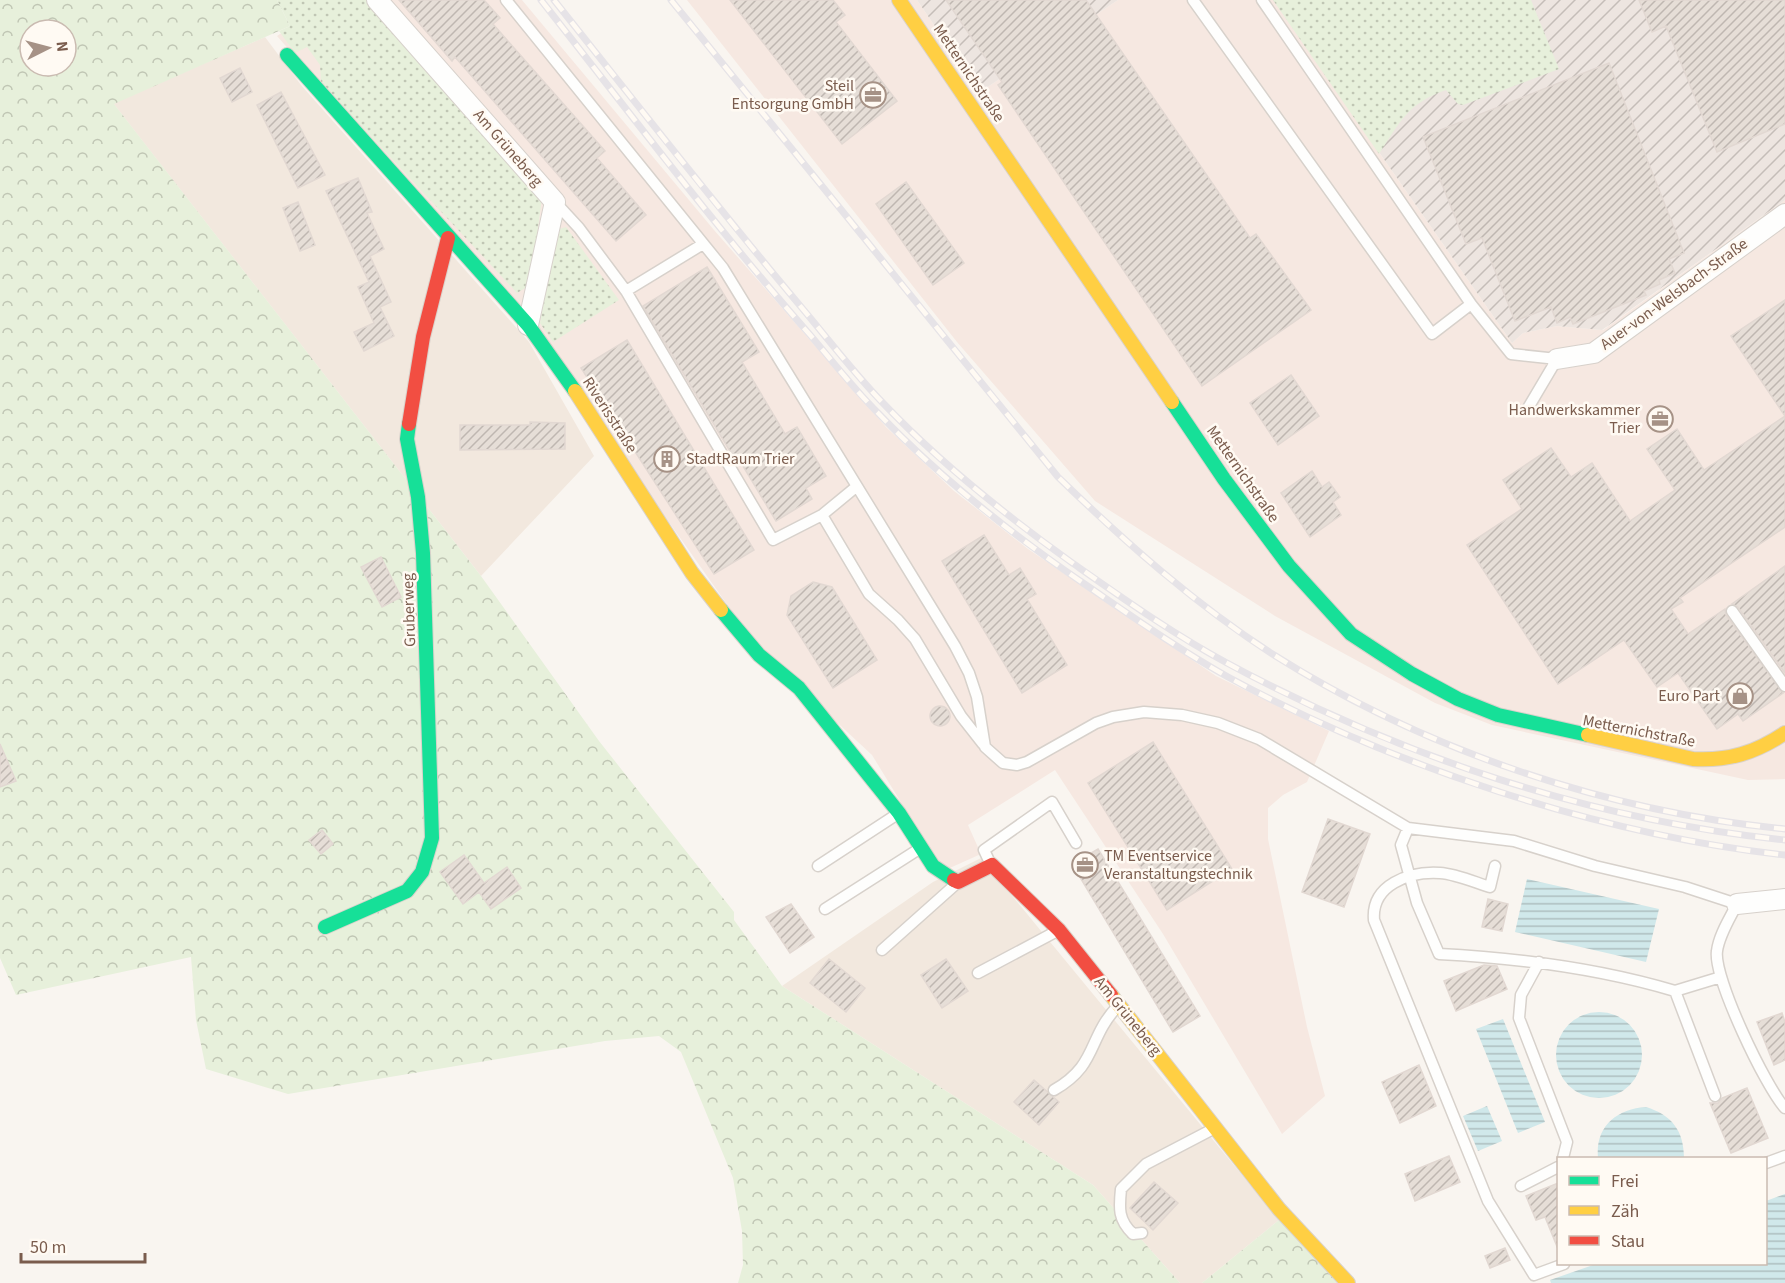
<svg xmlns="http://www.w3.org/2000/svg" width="1785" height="1283" font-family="'Source Sans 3',sans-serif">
	<defs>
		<pattern id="industrial-furrows" width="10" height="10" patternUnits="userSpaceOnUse" patternTransform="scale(1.5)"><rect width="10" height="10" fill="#ede5e0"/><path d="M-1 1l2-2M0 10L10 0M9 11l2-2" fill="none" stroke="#c5bdb8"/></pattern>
		<pattern id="grass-dots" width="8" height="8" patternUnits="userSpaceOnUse" patternTransform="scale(1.5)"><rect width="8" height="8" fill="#e7f0db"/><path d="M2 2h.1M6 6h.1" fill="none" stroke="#c0c6b4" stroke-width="1.8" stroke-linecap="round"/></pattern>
		<pattern id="forest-crowns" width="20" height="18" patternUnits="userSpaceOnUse" patternTransform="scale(1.5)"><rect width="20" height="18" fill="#e7f0db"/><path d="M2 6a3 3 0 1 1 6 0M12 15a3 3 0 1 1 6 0" fill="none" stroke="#c0c6b4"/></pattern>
		<pattern id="water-rules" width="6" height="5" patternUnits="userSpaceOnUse" patternTransform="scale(1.5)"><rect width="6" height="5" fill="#d0e8ea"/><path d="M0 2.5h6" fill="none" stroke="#aebfc0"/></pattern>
		<pattern id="building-hatch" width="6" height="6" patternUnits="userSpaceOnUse" patternTransform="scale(1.5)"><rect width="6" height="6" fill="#e6ded7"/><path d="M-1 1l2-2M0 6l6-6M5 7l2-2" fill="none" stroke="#bfb7b1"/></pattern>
	</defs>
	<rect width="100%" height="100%" fill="#f9f5f0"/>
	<path fill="#f2e8de" d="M265,37L301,85L529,342L594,456L481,576L113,103Z
		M981,858L1279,1220L1202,1283H1180L1093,1185L782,986L933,882Z"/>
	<path fill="#f6e8e1" d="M278,0H522L714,230L886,427L954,491L1028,549L1216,676L1329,731L1307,782L1283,795L1268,808V839L1307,1027L1325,1096L1282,1134L1163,934L1055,770L968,825L981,854L943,871L872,755L760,651L524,317L277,36L292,26Z
		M687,0H917L980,92L1118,0H1273L1512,343L1523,333L1557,326L1603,330L1785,200V779L1748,780L1492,725L1435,703L1275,616L1095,501L957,342Z"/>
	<path fill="url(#industrial-furrows)" d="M917,0H1118L980,92Z
		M1273,0H1785V200L1602,330L1557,326L1523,333L1512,343Z"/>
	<path fill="url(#grass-dots)" d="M277,0H366L542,198L531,280L527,287L517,293L321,83L320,65L307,47L295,53L279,31L290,26Z
		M1273,0H1531L1559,69L1463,105L1458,104L1446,90C1408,103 1400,122 1379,154Z
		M566,227L619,300L553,342L540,323L556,230Z"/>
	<path fill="url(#forest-crowns)" fill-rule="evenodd" d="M0,0H277L290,26L114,104L481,576L599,741L734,912V920L782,986L1093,1185L1180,1283H738L743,1265L742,1231L733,1178L681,1052L659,1036L605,1041L288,1094L206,1069L196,1020L191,957L16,995L0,958ZM30,30H66V66H30Z
		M1279,1220L1340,1283H1202Z"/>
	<path fill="url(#water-rules)" d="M1527,879L1659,909L1646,962L1515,932Z
		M1556 1055a43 43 0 1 1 86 0a43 43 0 1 1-86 0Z
		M1503,1019L1545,1122L1518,1133L1476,1029Z
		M1487,1106L1502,1141L1478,1151L1463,1116Z
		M1646,1107C1672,1115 1684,1131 1684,1158H1598C1595,1127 1616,1109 1646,1107Z
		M1785,1194V1283H1551L1550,1280L1596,1264H1766V1201Z"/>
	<path fill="url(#building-hatch)" stroke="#e2d8d2" stroke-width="1.5" d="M399,0H484L500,18L493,24L605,151L597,158L646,215L616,241L455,57L452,61Z
		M730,0H833L845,15L836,22L897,101L842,144Z
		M946,0H1086L1250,238L1256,234L1311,310L1202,386L998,85L1002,82Z
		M1639,0H1785V124L1717,152L1666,26L1652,32Z
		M1609,63L1684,253L1669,259L1675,273L1659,280L1660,284L1644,291L1646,295L1573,324L1570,317L1557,323L1551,307L1515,321L1482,238L1466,244L1423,137Z
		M240,68L252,92L232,102L220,78Z
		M281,92L325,175L298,188L257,105Z
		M358,178L372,212L367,213L384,249L370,256L391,302L380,307L394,336L364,351L354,332L374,323L358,287L369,282L326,191Z
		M906,182L964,263L933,285L876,204Z
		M298,202L315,245L300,251L283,208Z
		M707,267L759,352L742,362L785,434L797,427L826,476L806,488L812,499L776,521L740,461L737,463L643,306Z
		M1785,300V527L1680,598L1683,602L1671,609L1688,634L1725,609L1726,615L1783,693L1743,721L1738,714L1717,729L1678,673L1657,687L1624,640L1558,684L1467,545L1522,509L1503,480L1551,448L1571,477L1592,463L1630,521L1675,490L1647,449L1677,429L1704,470L1785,416L1731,336Z
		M627,340L754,550L714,574L581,368Z
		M1291,375L1319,416L1278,445L1250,403Z
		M530,422L565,423V449L460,450V425H530Z
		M1312,471L1322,487L1329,482L1340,497L1333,502L1341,515L1310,537L1281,493Z
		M984,535L1009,575L1020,568L1036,594L1027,599L1067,665L1022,693L942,561Z
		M381,557L401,597L382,607L361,567Z
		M1785,566V673L1738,607L1732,604Z
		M813,582L832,587L877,660L833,688L787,615L791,596Z
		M930 716a10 10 0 1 1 20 0a10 10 0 1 1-20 0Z
		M1153,742L1232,869L1167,910L1088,783Z
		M0,744L16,781L0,787Z
		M1328,819L1370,834L1344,907L1302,892Z
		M322,830L333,844L321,854L309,840Z
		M1098,849L1200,1016L1173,1032L1072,864Z
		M464,855L484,883L507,867L521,888L491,909L479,892L463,904L440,872Z
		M1488,899L1508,904L1502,931L1482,927Z
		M791,904L814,937L790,953L766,917Z
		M829,959L865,988L846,1012L810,983Z
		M946,959L968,991L942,1008L921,975Z
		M1484,965L1497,966L1507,989L1456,1011L1444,981Z
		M1782,1013L1785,1022V1060L1774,1065L1757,1022Z
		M1419,1065L1436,1106L1400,1123L1382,1082Z
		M1034,1080L1059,1102L1039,1125L1014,1102Z
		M1747,1088L1768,1138L1731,1153L1710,1103H1718L1722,1098Z
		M1449,1156L1460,1182L1415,1201L1405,1174Z
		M1154,1182L1178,1203L1153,1230L1130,1208Z
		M1558,1183V1249L1545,1217L1536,1220L1526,1196Z
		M1505,1248L1510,1260L1490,1268L1485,1256Z"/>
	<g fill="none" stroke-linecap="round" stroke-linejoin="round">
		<g stroke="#d7d1cb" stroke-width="13">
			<path id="lane" d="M506,0L723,268L955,646L969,673L977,697L985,747L1003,763L1017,765L1027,762L1096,723L1113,717L1144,712L1182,715L1218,723L1259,739L1408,828L1514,841L1595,866L1685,887L1737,904C1730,918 1719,935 1717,951C1713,977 1766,1088 1785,1108
				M1193,0L1432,334L1471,304L1262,0
				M555,202L579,228L626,291
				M703,244L626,291L773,540L822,515L856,487
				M1471,304L1511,354L1557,359L1528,408
				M822,515L869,594L898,620L915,639L961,716L983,744
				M1732,611L1785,686
				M1408,828L1401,845L1417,903L1439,954C1518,958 1598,968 1675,991L1715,1096
				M991,865L984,850L1052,802L1076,843
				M818,866L899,813
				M1495,866L1490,887C1474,882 1456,874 1440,873C1409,871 1371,885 1374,920L1488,1201L1534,1275L1564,1264
				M825,909L919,849
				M882,950L956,884
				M1539,962L1521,995L1519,1018L1567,1142L1563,1158
				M978,973L1059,930
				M1675,991L1721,977
				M1054,1090C1098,1065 1087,1039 1117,1007
				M1766,1163L1785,1156
				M1521,1186L1558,1167
				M1142,1233L1133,1234C1118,1220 1119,1208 1121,1189L1146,1164L1213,1129"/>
		</g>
		<g stroke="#d7d1cb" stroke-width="22">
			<path id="street" d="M377,0L555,202L528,325
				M1557,359L1594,353L1785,214
				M1737,904L1785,899"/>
		</g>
		<g stroke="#d9d2cb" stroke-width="16">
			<path id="fast" d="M287,55L528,325L575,391
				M1172,402L1224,479L1289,566L1351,634L1412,674L1458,699L1498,715L1588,735
				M721,610L759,655L799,688L899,813L933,866L954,880
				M325,927L407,891L422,872L432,838L423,553L418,497L407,439L409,424"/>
		</g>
		<g stroke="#d9d2cb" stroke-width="16">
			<path id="slow" d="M899,0L1172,402
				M575,391L692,573L721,610
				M1588,735L1693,759C1729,761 1755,753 1785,733
				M1111,995L1279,1209L1348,1283"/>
		</g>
		<g stroke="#d9d2cb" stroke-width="16">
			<path id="jam" d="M409,424L423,337L448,238
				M954,880L958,882L992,865L1059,930L1111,995"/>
		</g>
		<use href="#lane" stroke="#fefefd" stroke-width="10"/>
		<use href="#street" stroke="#fefefd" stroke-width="20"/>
		<use href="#fast" stroke="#16e098" stroke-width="14"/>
		<use href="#slow" stroke="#ffcf43" stroke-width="14"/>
		<use href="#jam" stroke="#f24e42" stroke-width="14"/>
		<g stroke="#e6e3e7" stroke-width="7">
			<path id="rail" d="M541,0C630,113 716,228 811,336C833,362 854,389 878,413C940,478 1009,532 1083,583C1130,615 1178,649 1228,677C1390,765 1601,835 1785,855
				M554,0C636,103 717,207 802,308C828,339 854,373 882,402C939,462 1004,514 1071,562C1121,597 1173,634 1227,663C1399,756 1591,820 1785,840
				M671,0L1058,477C1125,542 1196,605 1274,655C1425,750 1607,812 1785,829"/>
		</g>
		<use href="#rail" stroke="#fffaf3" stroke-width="4.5" stroke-dasharray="14" stroke-linecap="butt"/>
	</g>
	<defs>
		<g id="office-ring" transform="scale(1.35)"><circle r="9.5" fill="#fffaf3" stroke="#a69286" stroke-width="1.5"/><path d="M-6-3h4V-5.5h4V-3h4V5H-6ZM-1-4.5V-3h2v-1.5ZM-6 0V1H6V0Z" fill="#a69286"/></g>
		<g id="building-ring" transform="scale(1.35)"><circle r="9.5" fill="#fffaf3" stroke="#a69286" stroke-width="1.5"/><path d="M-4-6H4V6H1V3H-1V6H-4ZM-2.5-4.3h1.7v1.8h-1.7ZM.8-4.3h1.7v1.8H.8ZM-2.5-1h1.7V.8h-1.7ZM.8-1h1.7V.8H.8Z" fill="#a69286"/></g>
		<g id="shop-ring" transform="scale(1.35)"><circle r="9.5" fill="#fffaf3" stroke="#a69286" stroke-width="1.5"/><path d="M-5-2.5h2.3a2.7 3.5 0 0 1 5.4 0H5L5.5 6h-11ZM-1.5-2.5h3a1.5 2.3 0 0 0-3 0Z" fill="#a69286"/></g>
	</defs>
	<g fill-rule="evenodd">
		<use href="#office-ring" x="873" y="95"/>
		<use href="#office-ring" x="1660" y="419"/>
		<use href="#building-ring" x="667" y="459"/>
		<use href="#shop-ring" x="1740" y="696"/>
		<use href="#office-ring" x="1085" y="865"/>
	</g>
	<g text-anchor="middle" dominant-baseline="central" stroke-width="5" stroke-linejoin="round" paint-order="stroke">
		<g font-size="16" fill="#7a5c4d" stroke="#fffaf3">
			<text transform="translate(969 73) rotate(56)">Metternichstraße</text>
			<text transform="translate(508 148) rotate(49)">Am Grüneberg</text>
			<text transform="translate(1674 294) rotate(-36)">Auer-von-Welsbach-Straße</text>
			<text transform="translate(610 415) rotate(57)">Riverisstraße</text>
			<text transform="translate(1243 474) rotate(55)">Metternichstraße</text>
			<text transform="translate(409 610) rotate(-92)">Gruberweg</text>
			<text transform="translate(1639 731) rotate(11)">Metternichstraße</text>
			<text transform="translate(1128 1016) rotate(51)">Am Grüneberg</text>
		</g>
		<g font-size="16" fill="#7a5c4d" stroke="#fffaf3" text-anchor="end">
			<text x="854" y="86">Steil<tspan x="854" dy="18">Entsorgung GmbH</tspan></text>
			<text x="1640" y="410">Handwerkskammer<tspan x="1640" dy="18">Trier</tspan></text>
			<text x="686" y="459" text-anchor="start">StadtRaum Trier</text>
			<text x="1720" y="696">Euro Part</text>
			<text x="1104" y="856" text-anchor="start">TM Eventservice<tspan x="1104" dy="18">Veranstaltungstechnik</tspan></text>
		</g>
	</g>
	<rect x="1557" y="1157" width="210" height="108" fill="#fffaf3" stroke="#cabbb1" stroke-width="1.5"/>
	<rect x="1569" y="1176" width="30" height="9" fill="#16e098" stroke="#cabbb1" stroke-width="1.5"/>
	<text x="1611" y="1187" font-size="18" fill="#7a5c4d">Frei</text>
	<rect x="1569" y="1206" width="30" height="9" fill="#ffcf43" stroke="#cabbb1" stroke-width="1.5"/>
	<text x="1611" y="1217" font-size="18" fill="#7a5c4d">Zäh</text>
	<rect x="1569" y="1236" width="30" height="9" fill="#f24e42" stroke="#cabbb1" stroke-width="1.5"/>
	<text x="1611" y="1247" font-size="18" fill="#7a5c4d">Stau</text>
	<g transform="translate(48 48) rotate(84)"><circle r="28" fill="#fffaf3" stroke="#cabbb1" stroke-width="1.5"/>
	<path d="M0-4.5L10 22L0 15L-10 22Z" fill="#a69286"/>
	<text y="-9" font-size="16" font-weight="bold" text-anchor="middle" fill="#7a5c4d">N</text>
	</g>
	<path d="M21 1253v9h124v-9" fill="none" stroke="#7a5c4d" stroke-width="3"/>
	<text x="30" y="1253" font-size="18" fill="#7a5c4d" stroke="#fffaf3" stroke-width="4.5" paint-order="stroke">50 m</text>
</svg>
